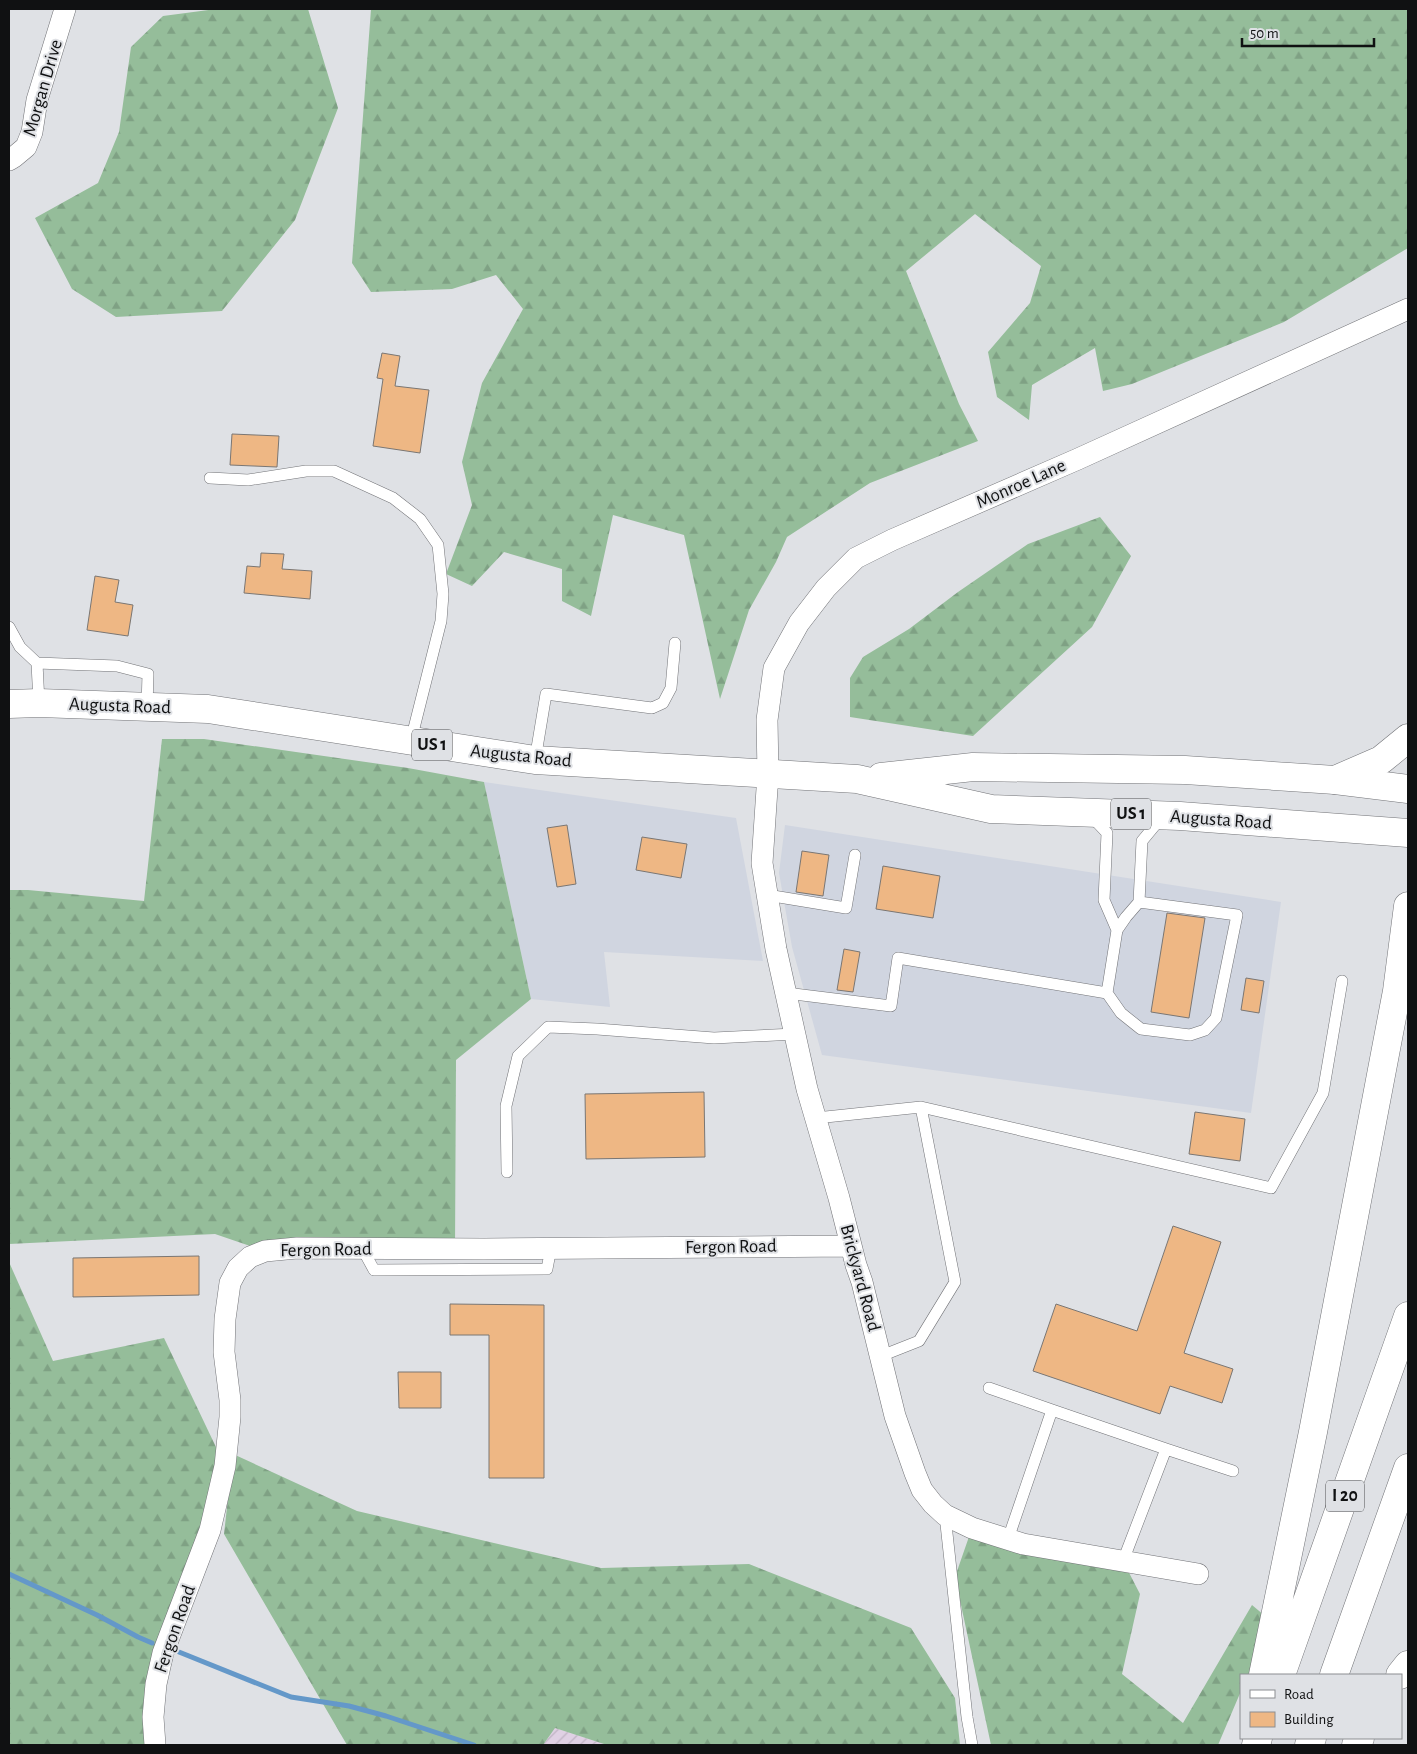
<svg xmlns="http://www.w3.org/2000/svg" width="1417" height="1754" font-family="'Alegreya Sans',sans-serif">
	<defs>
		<pattern id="industrial-furrows" width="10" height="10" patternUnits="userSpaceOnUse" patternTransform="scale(1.25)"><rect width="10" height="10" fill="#e0d1e4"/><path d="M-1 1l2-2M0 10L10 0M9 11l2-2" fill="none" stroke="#bfb2c3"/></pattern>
		<pattern id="forest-firs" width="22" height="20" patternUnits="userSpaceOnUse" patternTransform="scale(1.25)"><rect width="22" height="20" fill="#95bd9a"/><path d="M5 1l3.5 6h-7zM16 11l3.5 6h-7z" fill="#7fa184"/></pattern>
	</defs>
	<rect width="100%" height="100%" fill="#dfe1e5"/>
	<path fill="#d0d5e0" d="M484,782L736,818L763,961L604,952L610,1007L531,999Z
		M785,825L1281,902L1251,1113L822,1055L792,947L779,873Z"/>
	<path fill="url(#industrial-furrows)" d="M555,1728L607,1745H543Z"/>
	<path fill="url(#forest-firs)" d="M216,9H308L338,108L295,220L222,311L116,317L72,289L35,218L98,183L119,132L131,47L163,16Z
		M371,9H1408V248L1284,322L1132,384L1103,391L1095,348L1032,385L1029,420L997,397L988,352L1030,303L1041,266L975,214L906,271L959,404L978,441L870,483L787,537L776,562L749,610L720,699L684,535L613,515L591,616L562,601V569L504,552L472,586L446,574L472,505L462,462L482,383L523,309L496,275L452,289L371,292L352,263Z
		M1100,517L1131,556L1092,627L973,736L850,717V678L863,657L909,629L958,592L1028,544Z
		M162,739H204L408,768L484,782L531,999L456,1060L455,1249L265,1251L215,1234L9,1244V890H28L144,901Z
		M9,1262L53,1361L164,1338L225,1466L163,1653L155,1745H9Z
		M233,1454L357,1511L601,1568L749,1564L911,1628L955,1698L960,1745H607L555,1728L543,1745H347L224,1534Z
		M972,1528L1123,1561L1140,1594L1122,1674L1183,1723L1252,1605L1271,1621L1248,1675H1241V1691L1218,1745H991L955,1577Z"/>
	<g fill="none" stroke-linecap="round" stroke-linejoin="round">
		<path stroke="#6498c9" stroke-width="5" d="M9,1574L97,1615L138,1637L152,1643
			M179,1652L291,1697L349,1706L386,1716L474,1745"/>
	</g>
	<path fill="#eeb784" stroke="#7a7673" d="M382,353L400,356L395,386L429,390L420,453L373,446L383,379L377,378Z
		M232,434L279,436L277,467L230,465Z
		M261,553L284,554L282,569L312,571L310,599L244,593L247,566L260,567Z
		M95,576L119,580L115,602L133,605L128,636L87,630Z
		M567,825L576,884L557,887L547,828Z
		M642,837L687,844L681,878L636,870Z
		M802,851L829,855L823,896L796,892Z
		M883,866L940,876L933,918L876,909Z
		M1167,913L1205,918L1189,1018L1151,1012Z
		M844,949L860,952L853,992L837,990Z
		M1246,978L1264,981L1259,1013L1241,1010Z
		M704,1092L705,1157L586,1159L585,1094Z
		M1195,1112L1245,1119L1240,1161L1189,1154Z
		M1173,1226L1221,1242L1184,1353L1233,1369L1222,1403L1170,1386L1160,1414L1033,1371L1056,1304L1137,1331Z
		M199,1256V1295L73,1297V1258Z
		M450,1304L544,1305V1478H489V1335H450Z
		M398,1372H441V1408H399Z"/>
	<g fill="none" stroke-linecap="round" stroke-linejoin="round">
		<g stroke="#727377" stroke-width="12">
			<path id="lane" d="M210,478L248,480L306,471H334L393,498L420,519L438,545L443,594L441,621L411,740
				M9,627L20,647L37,663
				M39,703L37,663L117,666L148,674L147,707
				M535,760L546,694L652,708L663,703L671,688L675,643
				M1091,816L1107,833L1104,900L1117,930
				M767,895L846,908L855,855
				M786,993L891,1006L898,958L1107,993L1117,930L1126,917L1139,902L1142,841L1161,818
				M1107,993L1121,1013L1141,1029L1190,1035L1205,1030L1216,1018L1237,915L1139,902
				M921,1107L1271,1188L1323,1093L1342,981
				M816,1118L921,1107L955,1282L919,1341L881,1356
				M507,1172L506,1106L518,1056L548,1027L597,1029L714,1038L795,1034
				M362,1248L374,1270L547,1269L551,1248
				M989,1388L1052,1410
				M1166,1449L1233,1471
				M945,1515L967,1717L972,1745
				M1008,1539L1052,1410L1166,1449L1123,1561"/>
		</g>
		<g stroke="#727377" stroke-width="22">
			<path id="street" d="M9,160L14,157L26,147L32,132L37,100L65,9
				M1198,1574L1023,1544L972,1528L945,1515L933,1504L922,1490L915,1473L895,1416L862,1282L856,1265L839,1198L807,1089L776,949L762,863L768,774L767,720L774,668L799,623L826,588L856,558L892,540L1078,459L1408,309
				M155,1745L153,1717L156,1684L163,1653L210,1530L225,1466L230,1417V1400L224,1352L225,1319L230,1283L238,1268L250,1257L265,1251L297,1248L484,1249L851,1246"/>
		</g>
		<g stroke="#727377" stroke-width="29">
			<path id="primary" d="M9,704L39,703L208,709L535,760L857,779L991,809L1180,816L1408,833
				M881,777L973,767L1185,770L1335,780L1408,789"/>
		</g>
		<g stroke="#727377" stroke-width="29">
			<path id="highway" d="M1335,780L1381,760L1408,738
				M1263,1675L1313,1432L1397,991L1408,906
				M1281,1675L1408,1316
				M1334,1675L1408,1468
				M1400,1675L1408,1665
				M1256,1745L1258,1738
				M1309,1745L1312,1738
				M1356,1745L1360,1738"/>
		</g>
		<use href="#lane" stroke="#fff" stroke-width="11"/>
		<use href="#street" stroke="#fff" stroke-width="21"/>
		<use href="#primary" stroke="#fff" stroke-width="28"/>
		<use href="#highway" stroke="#fff" stroke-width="28"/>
	</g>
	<g text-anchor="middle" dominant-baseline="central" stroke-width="4" stroke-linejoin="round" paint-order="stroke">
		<g fill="#dfe1e5" stroke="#4e4f51" stroke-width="1">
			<rect x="412" y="729.5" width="40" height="31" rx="4"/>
			<rect x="1111" y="798.5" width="40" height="31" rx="4"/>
			<rect x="1326" y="1480.5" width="38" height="31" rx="4"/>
		</g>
		<g font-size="18" font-weight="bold" fill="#101112">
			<text x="432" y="745">US 1</text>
			<text x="1131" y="814">US 1</text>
			<text x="1345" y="1496">I 20</text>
		</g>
		<g font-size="19" fill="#101112" stroke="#dfe1e5">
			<text transform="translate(43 88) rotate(-74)">Morgan Drive</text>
			<text transform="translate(1021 484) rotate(-24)">Monroe Lane</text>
			<text transform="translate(120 706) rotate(2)">Augusta Road</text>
			<text transform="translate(521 756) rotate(6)">Augusta Road</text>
			<text transform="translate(1221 820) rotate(4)">Augusta Road</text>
			<text transform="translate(731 1247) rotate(-1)">Fergon Road</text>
			<text transform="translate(326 1250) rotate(-1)">Fergon Road</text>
			<text transform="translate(860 1278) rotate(75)">Brickyard Road</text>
			<text transform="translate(175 1629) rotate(-71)">Fergon Road</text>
		</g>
	</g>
	<rect width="1417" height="1754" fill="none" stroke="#101112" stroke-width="20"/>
	<rect x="1240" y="1674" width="162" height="65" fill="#dfe1e5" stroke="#8c8e91"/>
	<rect x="1250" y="1690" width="25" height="8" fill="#ffffff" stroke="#8c8e91"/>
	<text x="1284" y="1699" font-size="15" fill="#101112">Road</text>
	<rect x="1250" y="1712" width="25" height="15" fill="#eeb784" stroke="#8c8e91"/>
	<text x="1284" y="1724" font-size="15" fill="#101112">Building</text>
	<path d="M1242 38v8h132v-8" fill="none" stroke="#101112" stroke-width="2.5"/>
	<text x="1250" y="38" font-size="15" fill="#101112" stroke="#dfe1e5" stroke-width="4" paint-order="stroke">50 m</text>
</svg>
